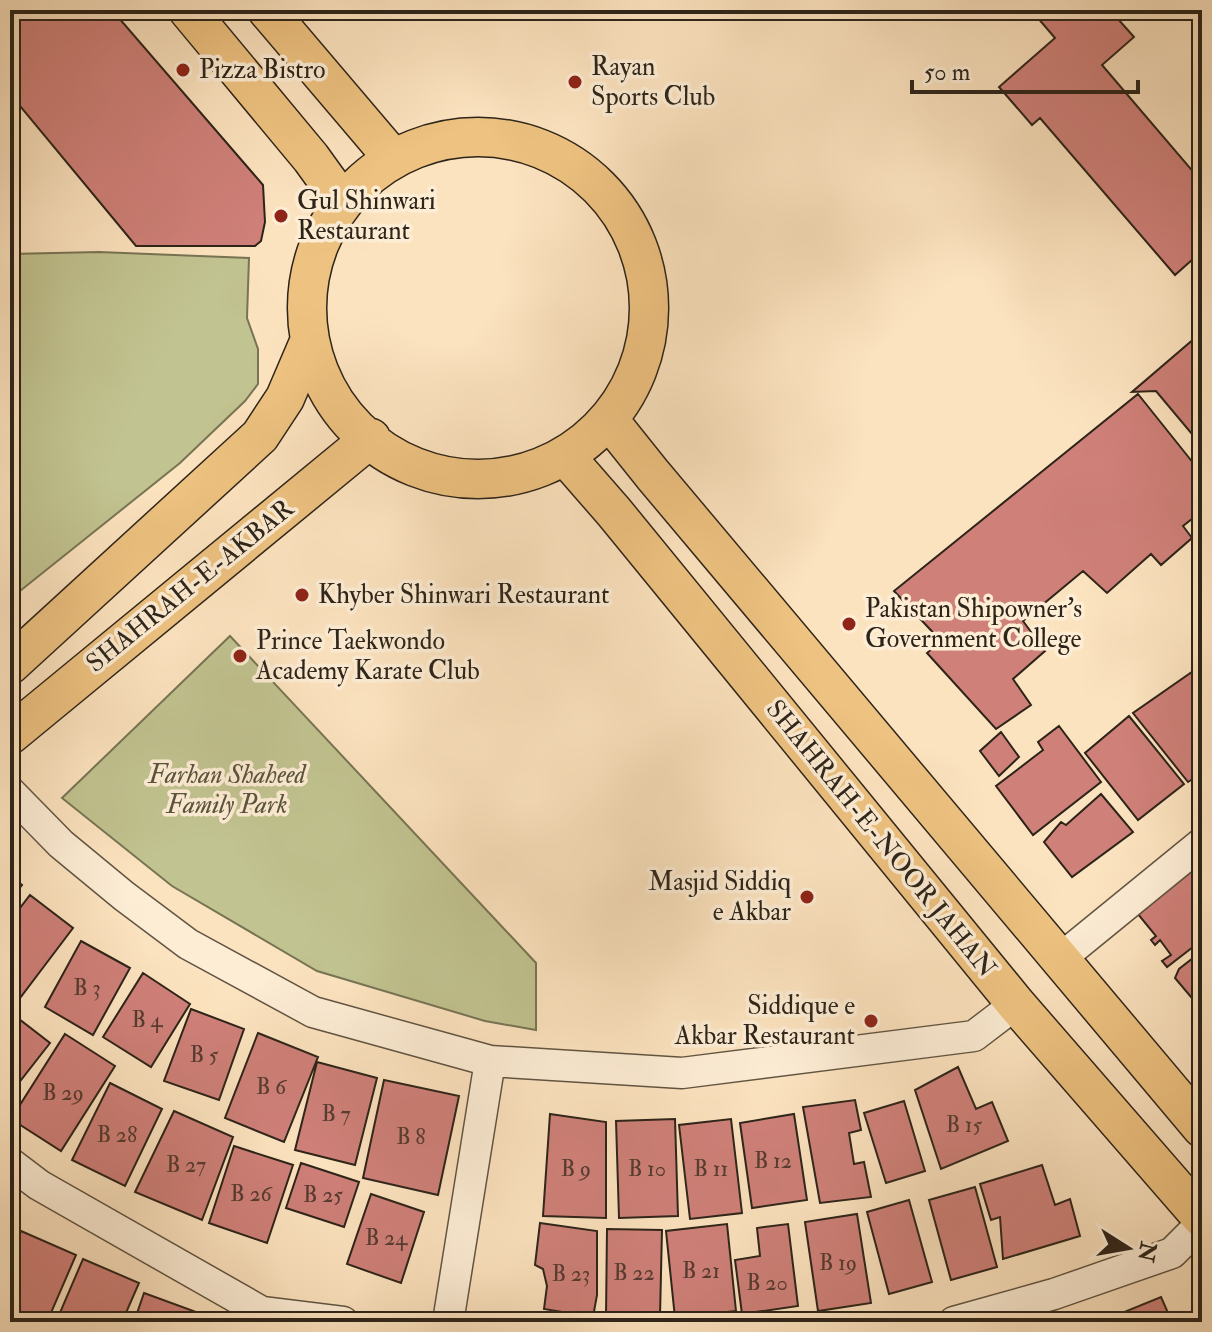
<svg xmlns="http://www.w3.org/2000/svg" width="1212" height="1332" font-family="'IM FELL Double Pica',serif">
	<rect width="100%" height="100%" fill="#fce3bf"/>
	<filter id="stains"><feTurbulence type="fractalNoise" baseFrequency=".0025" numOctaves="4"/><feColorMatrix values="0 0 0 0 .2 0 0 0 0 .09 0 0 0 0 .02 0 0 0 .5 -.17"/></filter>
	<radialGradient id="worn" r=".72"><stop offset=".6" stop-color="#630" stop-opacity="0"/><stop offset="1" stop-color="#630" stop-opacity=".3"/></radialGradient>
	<path fill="#c1c390" stroke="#777454" stroke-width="2" d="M99,252L249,258L247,318L258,349V384L245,401L180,463L10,599V254Z
		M230,636L536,963V1030L485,1021L317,971L172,886L62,798Z"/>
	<path fill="#cf8079" stroke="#2d2419" stroke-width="2" d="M10,10H112L263,185L265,222L261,241L255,246H136L10,94Z
		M1031,10H1110L1134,37L1102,65L1202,182V251L1175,275L1040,118L1032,125L999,87L1055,38Z
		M1202,332V446L1156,391L1132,392Z
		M1138,394L1202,474V511L1183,526L1192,538L1161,565L1151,554L1107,593L1083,571L1023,621L1045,651L1013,679L1031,705L996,729L927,653L941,641L894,591Z
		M1202,665V773L1188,782L1133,713Z
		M1129,716L1184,784L1138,820L1085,753Z
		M1059,726L1101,782L1033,835L996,786L1043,750L1038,742Z
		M1001,732L1019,757L999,776L980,751Z
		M1101,794L1133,832L1072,877L1044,842L1061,822L1066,825Z
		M1202,862V947L1196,952L1193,947L1167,967L1162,961L1171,955L1160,940L1155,945L1151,940L1156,936L1137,913Z
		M10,876L22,885L10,901Z
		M30,895L73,928L17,1002L10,996V921Z
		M81,941L130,968L93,1035L45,1007Z
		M1202,951V1010L1175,978L1179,969Z
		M143,973L190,1004L151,1067L103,1037Z
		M191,1009L244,1029L219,1100L164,1081Z
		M10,1012L50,1043L10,1094Z
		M258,1033L318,1057L284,1142L225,1118Z
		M65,1034L115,1066L61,1151L11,1119Z
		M317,1062L377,1078L355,1165L295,1150Z
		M958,1067L976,1109L992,1102L1008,1141L941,1169L915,1090Z
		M384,1080L459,1096L438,1195L363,1178Z
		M110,1083L162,1109L125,1186L72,1160Z
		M855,1100L861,1130L849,1133L854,1164L864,1162L871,1197L820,1203L803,1107Z
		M904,1101L925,1171L886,1183L864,1113Z
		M174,1111L233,1137L202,1220L135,1192Z
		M550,1114L606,1122V1218L543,1216Z
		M794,1114L807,1200L752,1208L740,1123Z
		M675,1119L678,1216L619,1218L616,1121Z
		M731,1119L742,1213L690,1219L679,1125Z
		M234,1146L293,1165L267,1243L209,1223Z
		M301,1163L359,1182L344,1227L286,1208Z
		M1042,1165L1055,1205L1070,1199L1080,1236L1003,1259L1000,1217L991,1220L980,1184Z
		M975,1187L997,1267L951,1280L929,1200Z
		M371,1194L424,1212L401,1283L347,1264Z
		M909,1200L932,1282L889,1294L867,1212Z
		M857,1214L871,1303L818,1311L805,1222Z
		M540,1223L597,1231V1295L593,1317L544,1309L547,1286L543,1269L535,1265Z
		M727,1224L736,1311L675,1318L666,1231Z
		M788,1224L798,1306L742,1314L735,1260L760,1256L757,1228Z
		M607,1229L662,1230L660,1316H606Z
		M21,1231L76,1255L47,1322H10V1256Z
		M83,1259L139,1283L122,1322H56Z
		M144,1293L199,1313L196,1322H134Z
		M1161,1297L1172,1322H1108L1107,1319Z"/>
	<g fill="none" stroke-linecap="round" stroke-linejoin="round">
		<g stroke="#615442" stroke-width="33">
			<path id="minor" d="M10,792L61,844L124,896L188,944L313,1012L490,1061L682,1073L974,1036L1016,1004
				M1061,958L1202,843
				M10,1163L39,1185L262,1312L343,1322
				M448,1322L490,1061
				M954,1322L1054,1294L1172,1253L1202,1223"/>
		</g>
		<g stroke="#2d2419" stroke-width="41">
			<path id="major" d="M188,10L311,158L342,201
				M267,10L392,157
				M307 308a171 171 0 1 1 342 0a171 171 0 1 1-342 0Z
				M609,420L653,475L1202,1128
				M566,457L614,512L1016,1004L1202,1218
				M10,665L260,436L285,398L309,342
				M10,735L371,438"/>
		</g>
		<use href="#minor" stroke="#fdedd5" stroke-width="30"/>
		<use href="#major" stroke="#eec280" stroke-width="38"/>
	</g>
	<g fill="#8f2418" stroke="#fdedd5" stroke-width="3">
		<circle cx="183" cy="70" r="8"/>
		<circle cx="575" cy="82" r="8"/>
		<circle cx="281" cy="216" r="8"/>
		<circle cx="302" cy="595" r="8"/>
		<circle cx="849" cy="624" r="8"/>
		<circle cx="240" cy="656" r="8"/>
		<circle cx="807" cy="897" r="8"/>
		<circle cx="871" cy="1021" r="8"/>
	</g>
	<g text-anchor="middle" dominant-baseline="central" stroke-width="7" stroke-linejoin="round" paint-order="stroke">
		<g font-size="22" fill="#563b31">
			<text x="87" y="988">B 3</text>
			<text x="147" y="1020">B 4</text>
			<text x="204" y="1055">B 5</text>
			<text x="271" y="1087">B 6</text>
			<text x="63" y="1093">B 29</text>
			<text x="336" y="1114">B 7</text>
			<text x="964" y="1125">B 15</text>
			<text x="117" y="1135">B 28</text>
			<text x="411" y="1137">B 8</text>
			<text x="773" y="1161">B 12</text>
			<text x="186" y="1165">B 27</text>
			<text x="576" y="1169">B 9</text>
			<text x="647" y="1169">B 10</text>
			<text x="711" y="1169">B 11</text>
			<text x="251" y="1194">B 26</text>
			<text x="323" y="1195">B 25</text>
			<text x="386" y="1238">B 24</text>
			<text x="838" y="1263">B 19</text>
			<text x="701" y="1271">B 21</text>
			<text x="634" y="1273">B 22</text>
			<text x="571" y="1274">B 23</text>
			<text x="767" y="1283">B 20</text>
		</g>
		<g font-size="26" fill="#2d2419" stroke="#fdedd5" text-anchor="start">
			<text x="591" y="67">Rayan<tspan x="591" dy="30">Sports Club</tspan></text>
			<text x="199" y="70">Pizza Bistro</text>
			<text x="297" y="201">Gul Shinwari<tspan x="297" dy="30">Restaurant</tspan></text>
			<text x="318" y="595">Khyber Shinwari Restaurant</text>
			<text x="865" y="609">Pakistan Shipowner's<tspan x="865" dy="30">Government College</tspan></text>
			<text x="256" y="641">Prince Taekwondo<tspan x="256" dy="30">Academy Karate Club</tspan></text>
			<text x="791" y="882" text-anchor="end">Masjid Siddiq<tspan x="791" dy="30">e Akbar</tspan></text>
			<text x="855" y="1006" text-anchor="end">Siddique e<tspan x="855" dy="30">Akbar Restaurant</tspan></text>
		</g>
		<g font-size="26" fill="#2d2419" stroke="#fdedd5">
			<text transform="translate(190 586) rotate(-39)">SHAHRAH-E-AKBAR</text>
			<text transform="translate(881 839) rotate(51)">SHAHRAH-E-NOOR JAHAN</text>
		</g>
		<g font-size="26" font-style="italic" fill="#59543d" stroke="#fdedd5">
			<text x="227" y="775">Farhan Shaheed<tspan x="227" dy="30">Family Park</tspan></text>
		</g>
	</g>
	<rect width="1212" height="1332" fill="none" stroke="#fce3bf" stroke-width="40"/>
	<rect x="12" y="12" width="1188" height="1308" fill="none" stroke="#2d2419" stroke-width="4"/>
	<rect x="20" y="20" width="1172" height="1292" fill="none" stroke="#2d2419" stroke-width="2"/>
	<g transform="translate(1128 1248) rotate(101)" stroke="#fdedd5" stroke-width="6" paint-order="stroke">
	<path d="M0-6L14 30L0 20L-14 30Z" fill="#2d2419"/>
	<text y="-12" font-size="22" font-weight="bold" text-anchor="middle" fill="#2d2419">N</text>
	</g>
	<path d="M912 80v12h226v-12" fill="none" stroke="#2d2419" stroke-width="4"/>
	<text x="924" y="80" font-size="24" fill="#2d2419" stroke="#fdedd5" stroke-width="6" paint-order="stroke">50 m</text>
	<rect width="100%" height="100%" filter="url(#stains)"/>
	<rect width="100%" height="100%" fill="url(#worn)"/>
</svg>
